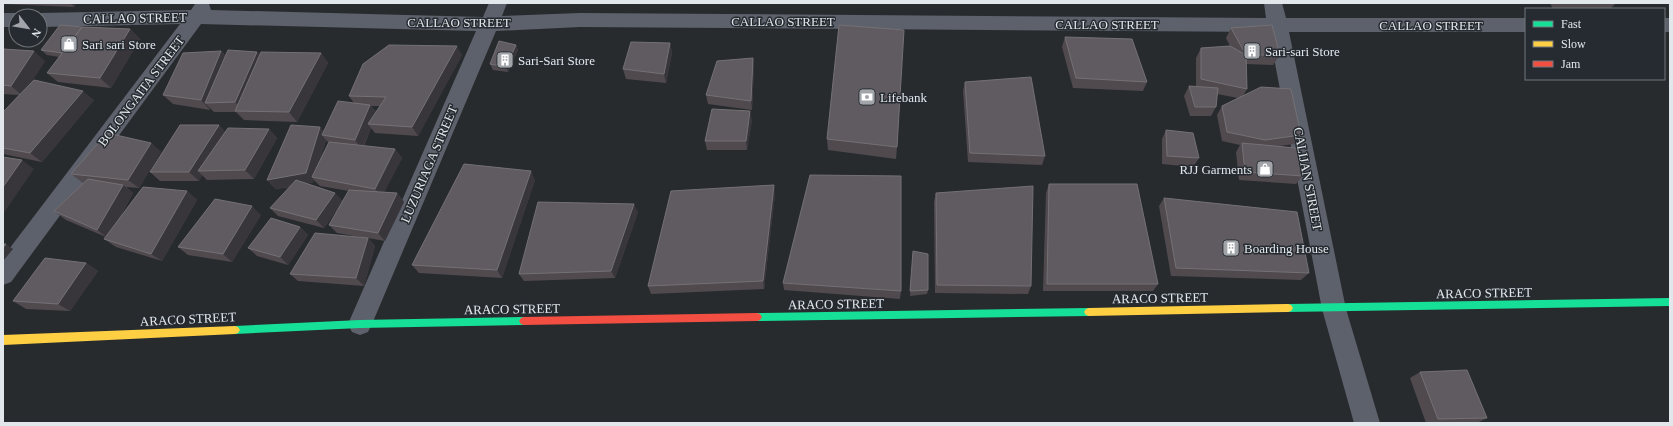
<svg xmlns="http://www.w3.org/2000/svg" width="1673" height="426" font-family="'Times New Roman',serif">
	<rect width="100%" height="100%" fill="#282b2e"/>
	<g fill="none" stroke-linecap="round" stroke-linejoin="round">
		<path fill="#5d616b" fill-rule="evenodd" d="M199,3L209,4L211,10L483,17L489,3H507L502,16L580,13L1266,18L1264,3H1282L1286,18H1526V32H1289L1346,309L1380,423H1354L1322,309L1269,32L580,27L496,31L372,324L368,332L360,335L352,332L348,324L476,31L201,24L11,282L3,285V257L180,24L40,27V16H33V15L40,13L191,10L195,4Z
			M3,13H16L23,16H16V27H3Z
			M1664,18H1670V32H1664Z"/>
		<path fill="#16e098" fill-rule="evenodd" d="M1670,298V306L1288,312L1285,311L1283,308L1285,305L1288,304Z
			M1089,308L1092,309L1094,312L1092,315L1089,316L757,321L754,320L752,317L754,314L757,313Z
			M524,317L527,318L529,321L527,324L524,325L360,328L235,334L232,333L230,330L232,327L235,326L360,320Z"/>
		<path fill="#ffcf43" fill-rule="evenodd" d="M1288,304L1291,305L1293,308L1291,311L1288,312L1089,316L1086,315L1084,312L1086,309L1089,308Z
			M235,326L238,327L240,330L238,333L235,334L3,345V335Z"/>
		<path fill="#f24e42" fill-rule="evenodd" d="M757,313L760,314L762,317L760,320L757,321L524,325L521,324L519,321L521,318L524,317Z"/>
	</g>
	<path fill="#504a4f" fill-rule="evenodd" d="M3,3H76L74,7L3,4Z
		M1550,3H1616L1610,9H1553Z
		M82,27L130,29L140,39L111,88L58,82L47,73L59,57L47,55L41,50Z
		M1231,28L1280,55L1273,65L1246,64L1247,89L1243,96L1301,135L1295,144L1279,146L1303,176L1296,184L1239,180L1236,152L1240,145L1222,141L1217,115L1222,106L1238,98L1217,94L1216,107L1211,116H1190L1184,96L1189,86L1196,87V58L1201,48L1230,46L1226,38Z
		M1065,37L1147,82L1143,91L1073,88L1062,47Z
		M670,43L672,53L666,83L626,79L623,69Z
		M516,45L518,50L508,72L493,70L490,64Z
		M3,49L45,61L31,82L94,100L42,162L3,154V112L19,95L3,94Z
		M221,51L226,56L257,52L260,55L321,53L328,63L297,122L244,120L236,112H214L210,108V110L173,104L163,95Z
		M462,55L418,136L375,133L371,128L364,146L395,149L402,158L384,192L397,193L404,202L385,241L368,238L375,246L364,286L298,281L290,274L366,238L337,233L329,225L349,191L320,186L314,180V182L306,184L343,201L324,228L278,216L270,208L290,187L276,189L267,180L320,127L324,132L354,103L349,96ZM371,106H380L376,112ZM326,140L329,143L320,160Z
		M753,58L754,68L752,110L708,104L706,95Z
		M965,82L1045,156L1042,165L968,162L963,91Z
		M752,120L747,150H707L705,141Z
		M219,125L225,132L269,129L277,138L254,179L207,180L202,175L199,181H160L150,172Z
		M1166,130L1199,158L1193,167L1162,164V139Z
		M827,139L897,147L896,159L828,150Z
		M151,143L161,152L139,188L126,187L133,193L118,221L187,191L197,200L162,261L116,247L104,239L106,237L66,220L54,211L84,183H83L71,174Z
		M535,180L502,278L419,273L412,265Z
		M1049,184L1158,284L1153,291H1043L1046,193Z
		M936,193L1031,286L1028,294L935,293L934,202Z
		M775,194L764,289L651,294L648,286Z
		M1164,198L1309,273L1301,280L1171,276L1159,206Z
		M638,212L615,278L524,281L519,274Z
		M261,215L232,262L188,255L178,247Z
		M300,227L308,235L288,265L257,256L248,248Z
		M913,251L928,290L927,294L910,296Z
		M86,263L98,271L70,311L26,309L13,301Z
		M783,283L901,291L900,299L784,290Z
		M1420,372L1487,418L1477,423H1426L1410,378Z"/>
	<path fill="#39363b" d="M70,3H76L74,7Z
		M130,29L140,39L111,88L100,78Z
		M670,43L672,53L666,83L664,74Z
		M516,45L518,50L508,72L506,67Z
		M457,46L462,55L418,136L412,127Z
		M34,51L45,61L23,96L11,86Z
		M221,51L230,61L205,103L210,108V110L201,100Z
		M257,52L265,62L244,112L235,102Z
		M321,53L328,63L297,122L289,112Z
		M753,58L754,68L752,110L751,101Z
		M83,91L94,100L42,162L30,153Z
		M370,105L377,114L368,124L371,128L362,149L355,140Z
		M750,111L752,120L747,150L746,141Z
		M219,125L228,134L198,171L202,175L199,181L189,172Z
		M320,127L327,136L322,135L326,140L315,178L312,177L314,180V182L276,189L267,180Z
		M269,129L277,138L254,179L245,170Z
		M151,143L161,152L139,188L128,180Z
		M395,149L402,158L382,197L375,189Z
		M22,160L34,169L3,214V187Z
		M531,171L535,180L502,278L497,270Z
		M123,185L133,193L108,238L97,230Z
		M774,185L775,194L764,289L763,281Z
		M187,191L197,200L162,261L151,254Z
		M335,193L343,201L324,228L316,220Z
		M397,193L404,202L385,241L378,233Z
		M634,204L638,212L615,278L611,271Z
		M252,206L261,215L232,262L223,254Z
		M300,227L308,235L288,265L280,257Z
		M368,238L375,246L364,286L356,278Z
		M6,244L13,249L3,261V248Z
		M86,263L98,271L70,311L58,304Z"/>
	<path fill="#605b60" stroke="#747175" d="M60,25L82,27L62,53L41,50Z
		M839,25L904,30L897,147L827,139Z
		M1272,25L1280,55H1246L1231,28Z
		M82,27L130,29L100,78L47,73Z
		M1065,37L1132,39L1147,82L1076,78Z
		M499,41L516,45L506,67L490,64Z
		M631,42L670,43L664,74L623,69Z
		M389,45L457,46L412,127L368,124L386,97L349,96L363,64Z
		M1230,46L1246,55L1247,89L1201,79V48Z
		M3,49L34,51L11,86L3,85Z
		M228,50L257,52L235,102L205,103Z
		M221,51L201,100L163,95L183,53Z
		M261,52L321,53L289,112L235,111Z
		M753,58L751,101L706,95L717,61Z
		M1031,77L1045,156L970,153L965,82Z
		M34,80L83,91L30,153L3,148V112Z
		M1189,86L1218,88L1216,107H1195Z
		M1261,87L1291,89L1301,135L1265,140L1227,132L1222,106Z
		M338,101L370,105L355,140L322,135Z
		M712,109L750,111L746,141H705Z
		M180,125H219L189,172H150Z
		M291,125L320,127L306,173L267,180Z
		M228,128L269,129L245,170L198,171Z
		M1166,130L1193,133L1199,158L1167,156Z
		M107,133L151,143L128,180L71,174Z
		M329,142L395,149L375,189L312,177Z
		M1242,143L1296,148L1303,176L1245,172Z
		M3,157L22,160L3,187Z
		M464,164L531,171L497,270L412,265Z
		M810,175L901,176V291L783,283Z
		M88,179L123,185L97,230L54,211Z
		M296,180L335,193L316,220L270,208Z
		M1049,184H1137L1158,284H1047Z
		M774,185L763,281L648,286L671,191Z
		M1033,186L1031,286L937,285L936,193Z
		M143,187L187,191L151,254L104,239Z
		M349,190L397,193L378,233L329,225Z
		M1164,198L1297,212L1309,273L1176,268Z
		M215,199L252,206L223,254L178,247Z
		M538,202L634,204L611,271L519,274Z
		M271,218L300,227L280,257L248,248Z
		M315,233L368,238L356,278L290,274Z
		M3,244H6L3,248Z
		M913,251L928,254V290L910,291Z
		M45,258L86,263L58,304L13,301Z
		M1467,370L1487,418L1438,419L1420,372Z"/>
	<defs>
		<g id="shop-square" transform="scale(0.9)"><rect x="-9" y="-9" width="18" height="18" rx="4" fill="#a1a5a9" stroke="#252b31"/><path d="M-5-2.5h2.3a2.7 3.5 0 0 1 5.4 0H5L5.5 6h-11ZM-1.5-2.5h3a1.5 2.3 0 0 0-3 0Z" fill="#fff"/></g>
		<g id="building-square" transform="scale(0.9)"><rect x="-9" y="-9" width="18" height="18" rx="4" fill="#a1a5a9" stroke="#252b31"/><path d="M-4-6H4V6H1V3H-1V6H-4ZM-2.5-4.3h1.7v1.8h-1.7ZM.8-4.3h1.7v1.8H.8ZM-2.5-1h1.7V.8h-1.7ZM.8-1h1.7V.8H.8Z" fill="#fff"/></g>
		<g id="bank-square" transform="scale(0.9)"><rect x="-9" y="-9" width="18" height="18" rx="4" fill="#a1a5a9" stroke="#252b31"/><path d="M-6-4H6V4H-6ZM0-2.3a2.3 2.3 0 1 0 0 4.6a2.3 2.3 0 1 0 0-4.6Z" fill="#fff"/></g>
	</defs>
	<g fill-rule="evenodd">
		<use href="#shop-square" x="69" y="44"/>
		<use href="#building-square" x="1252" y="51"/>
		<use href="#building-square" x="505" y="60"/>
		<use href="#bank-square" x="867" y="97"/>
		<use href="#shop-square" x="1265" y="169"/>
		<use href="#building-square" x="1231" y="248"/>
	</g>
	<g text-anchor="middle" dominant-baseline="central" stroke-width="3" stroke-linejoin="round" paint-order="stroke">
		<g font-size="13" fill="#e2e7eb" stroke="#252b31">
			<text transform="translate(135 18) rotate(-1)">CALLAO STREET</text>
			<text x="783" y="21">CALLAO STREET</text>
			<text x="459" y="22">CALLAO STREET</text>
			<text x="1107" y="24">CALLAO STREET</text>
			<text x="1431" y="25">CALLAO STREET</text>
			<text transform="translate(141 91) rotate(-53)">BOLONGAITA STREET</text>
			<text transform="translate(429 164) rotate(-67)">LUZURIAGA STREET</text>
			<text transform="translate(1308 179) rotate(79)">CALIJAN STREET</text>
			<text transform="translate(1484 293) rotate(-1)">ARACO STREET</text>
			<text transform="translate(1160 298) rotate(-1)">ARACO STREET</text>
			<text transform="translate(836 304) rotate(-1)">ARACO STREET</text>
			<text transform="translate(512 309) rotate(-1)">ARACO STREET</text>
			<text transform="translate(188 319) rotate(-3)">ARACO STREET</text>
		</g>
		<g font-size="13" fill="#e2e7eb" stroke="#252b31" text-anchor="start">
			<text x="82" y="44">Sari sari Store</text>
			<text x="1265" y="51">Sari-sari Store</text>
			<text x="518" y="60">Sari-Sari Store</text>
			<text x="880" y="97">Lifebank</text>
			<text x="1252" y="169" text-anchor="end">RJJ Garments</text>
			<text x="1244" y="248">Boarding House</text>
		</g>
	</g>
	<rect width="1673" height="426" fill="none" stroke="#e2e7eb" stroke-width="8"/>
	<rect x="1525" y="8" width="140" height="72" fill="#252b31" stroke="#71767b"/>
	<rect x="1533" y="21" width="20" height="6" fill="#16e098" stroke="#71767b"/>
	<text x="1561" y="28" font-size="12" fill="#e2e7eb">Fast</text>
	<rect x="1533" y="41" width="20" height="6" fill="#ffcf43" stroke="#71767b"/>
	<text x="1561" y="48" font-size="12" fill="#e2e7eb">Slow</text>
	<rect x="1533" y="61" width="20" height="6" fill="#f24e42" stroke="#71767b"/>
	<text x="1561" y="68" font-size="12" fill="#e2e7eb">Jam</text>
	<g transform="translate(28 28) rotate(121)"><circle r="19" fill="#252b31" stroke="#71767b"/>
	<path d="M0-3L7 15L0 10L-7 15Z" fill="#a1a5a9"/>
	<text y="-6" font-size="11" font-weight="bold" text-anchor="middle" fill="#e2e7eb">N</text>
	</g>
</svg>
